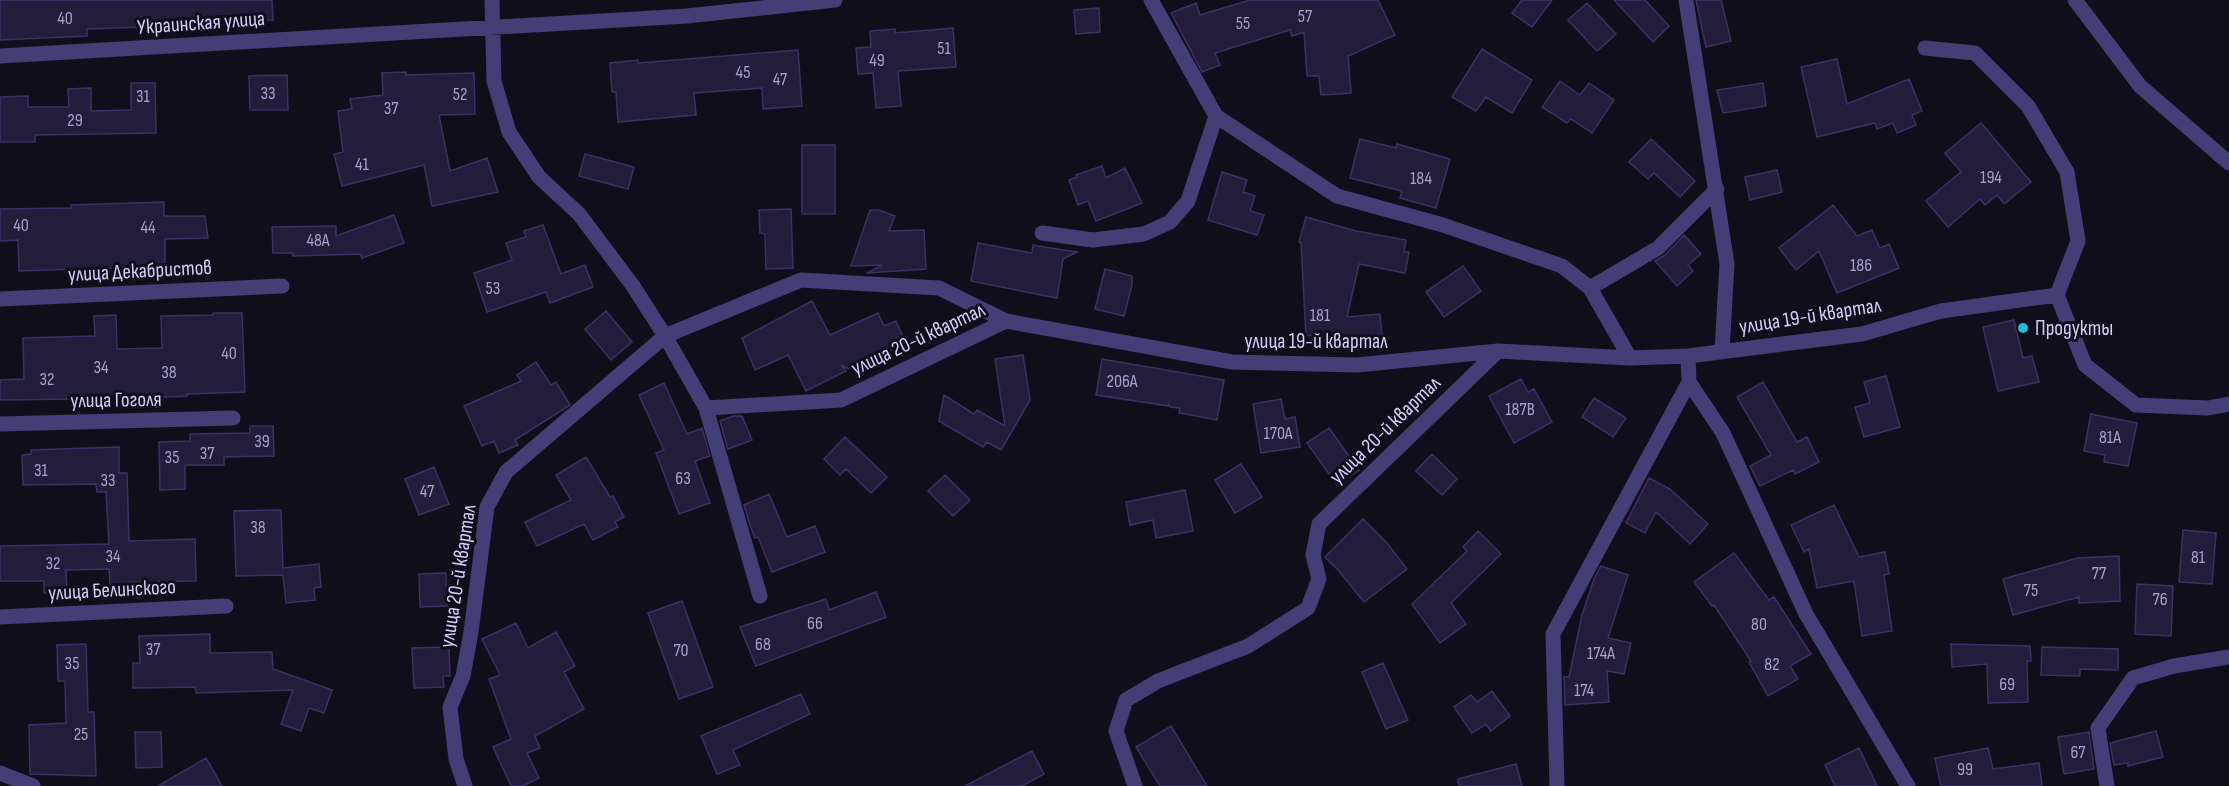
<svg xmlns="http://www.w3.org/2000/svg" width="2229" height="786" font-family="'Sofia Sans Condensed',sans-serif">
	<rect width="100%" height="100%" fill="#110e1c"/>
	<path fill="#241c3b" stroke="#3d3164" stroke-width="1.5" d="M0,0H272L273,20L146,24V27L87,29V36L0,40Z
		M1250,0H1378L1395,35L1348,56L1351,93L1321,95L1319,76H1307L1304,32L1292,36L1290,30L1215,53L1220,65L1202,72L1171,13L1196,3L1200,15Z
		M1522,0H1552L1532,27L1512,13Z
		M1614,0H1645L1669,26L1653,42Z
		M1696,0H1721L1731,41L1706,47Z
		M1587,3L1616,34L1597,51L1568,20Z
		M1099,8L1100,32L1076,34L1074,10Z
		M953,28L956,67L898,71L901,106L876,108L873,73L858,74L856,48L871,47L870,31L895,29V33Z
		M1482,49L1532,80L1512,113L1486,97L1476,111L1452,97Z
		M798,50L802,106L763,109L762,88L694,93L696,115L618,122L616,92H612L610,63L638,60V63Z
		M1837,59L1847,104L1909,79L1922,111L1912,115L1916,125L1897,133L1893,123L1877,129L1875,123L1817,137L1801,67Z
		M406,72V75L474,73L475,114L439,115L450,171L487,158L498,192L432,206L424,165L342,186L334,154L343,152L338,111L352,109L350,99L383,95L382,73Z
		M287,75L288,110H250L249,76Z
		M1560,81L1580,95L1589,83L1614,100L1592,133L1571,119L1567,123L1542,107Z
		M131,83H155L156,133L35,135V142H0V97L28,96V107H69L68,89L91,88V111L131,110Z
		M1763,83L1766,106L1723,113L1717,90Z
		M1981,123L2031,182L2004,204L1997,195L1985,205L1980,199L1948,227L1926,201L1961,172L1945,153Z
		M1360,139L1396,148L1397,144L1450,159L1436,208L1400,198L1402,191L1350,178Z
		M1651,139L1695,181L1680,197L1654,173L1648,179L1629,162Z
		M802,145H835V214H802Z
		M585,154L634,167L628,189L579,176Z
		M1102,166L1106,178L1125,168L1142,203L1096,221L1088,201L1078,205L1069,180L1077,177L1076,175Z
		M1777,170L1782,192L1750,200L1745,177Z
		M1222,172L1247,180L1243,192L1255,196L1250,211L1264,215L1257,235L1208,220Z
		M164,202V216H205L208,238L165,239V266L19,271L18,240L0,241V209L71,208V205Z
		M1833,205L1857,236L1872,230L1880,248L1889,244L1899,268L1837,293L1819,251L1796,270L1779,248Z
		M791,209L793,268L766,269L765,234L760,233L759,210Z
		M870,210H879L895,216L889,231L924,230L926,269L867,273L882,265L851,266Z
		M394,215L404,243L362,258L360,254L293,256L292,253H273L272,227L336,226V236Z
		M1306,217L1356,231L1406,240L1404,252H1409L1405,273L1359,264L1347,317L1380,314L1383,346L1315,349L1314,335L1306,336L1301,243L1299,242Z
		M543,225L561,274L585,265L593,287L550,303L546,292L487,312L474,273L512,260L506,243L526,237L524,231Z
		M1684,235L1701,254L1688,265L1693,271L1677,286L1655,261L1665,255Z
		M978,243L1032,253L1033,245L1077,252L1063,259L1057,298L971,281Z
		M1463,266L1481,291L1444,317L1426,292Z
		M1105,269L1132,276V285L1124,316L1095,309Z
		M812,301L830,335L878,313L884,326L896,321L906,344L849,369L841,365L846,371L806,391L788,355L755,370L742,338Z
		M606,311L632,342L611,360L585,329Z
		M213,313H242L245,392L187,394V396L147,398L0,400V380L24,379L23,338L95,336L94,316L116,315L117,349L162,348L161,316L213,315Z
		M2014,320L2023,358L2032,356L2039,382L1998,391L1983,327Z
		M1023,355L1030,400L1001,450L987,442L983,447L939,421L944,395L974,414L977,410L1005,426L995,359Z
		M1102,359L1224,380L1217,420L1179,413L1180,408L1170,407L1168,403L1169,406L1096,395Z
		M536,362L551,385L556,382L570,405L515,440L518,445L499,453L494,441L482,446L464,406L521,381L517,375Z
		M1886,376L1900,427L1864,437L1855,407L1870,403L1864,382Z
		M1521,379L1528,392L1534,389L1552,422L1514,443L1489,396Z
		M1763,382L1797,442L1807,437L1819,462L1795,474L1793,470L1760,486L1750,466L1771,455L1737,397Z
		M664,383L687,434L702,428L710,456L695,461L710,503L679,514L656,453L664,450L639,395Z
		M1594,398L1626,418L1613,437L1582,417Z
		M1281,399L1285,419L1295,417L1300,447L1261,453L1253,404Z
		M2091,414L2137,423L2128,466L2104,462L2105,455L2084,451Z
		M733,416H742L752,440L728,449L720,421Z
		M250,426H273L274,456L224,457V465H185V489L160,490L159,442L190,441V434L250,433Z
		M1329,428L1359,470L1337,485L1307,443Z
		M845,437L887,477L871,493L846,469L840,475L824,459Z
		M119,447V473H127L129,541L195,539L196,581L130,582V587H110L109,569L66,570L67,593H44V581H0V546L109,544L106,492H97L96,484L23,485L22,455L31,454V450Z
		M1432,454L1457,479L1442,495L1416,471Z
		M586,457L610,497L613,496L624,517L615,522L618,527L593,540L584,524L537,546L525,522L571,500L556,475Z
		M1241,464L1262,497L1235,513L1215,480Z
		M434,467L449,504L419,515L405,479Z
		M945,475L970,500L953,516L928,491Z
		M1649,478L1670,489L1708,524L1690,544L1656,512L1645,533L1626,523Z
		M1185,490L1193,531L1156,538L1153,520L1130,525L1126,502Z
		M769,494L787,537L815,526L825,552L772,572L758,537L755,538L751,528L744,505Z
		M1834,505L1859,557L1885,552L1889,574L1884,575L1892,631L1862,636L1854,581L1817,588L1809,549L1804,552L1791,525Z
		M281,510L283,568L319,564L321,587L314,588L315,600L286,603L283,575L236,576L234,511Z
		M1363,519L1387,543L1407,569L1364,602L1339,571L1325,557Z
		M2183,530L2216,533L2212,584L2179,582Z
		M1478,531L1501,554L1451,603L1466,624L1440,643L1412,604L1467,551L1463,547Z
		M1734,553L1769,600L1774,597L1811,654L1790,666L1798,679L1768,696L1749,662L1751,661L1714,605L1712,606L1694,582Z
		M2119,556L2120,601L2079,603V597L2013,615L2003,579L2078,558Z
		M1601,566L1628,575L1608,638L1631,643L1624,674L1607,671L1609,702L1565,705L1564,677H1569L1582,615L1594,579Z
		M446,573L447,606L420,607L419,574Z
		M2137,584L2173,586L2171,636L2135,634Z
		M876,592L886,617L756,666L740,627L826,599L829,610Z
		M682,601L713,687L679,699L648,613Z
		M516,623L528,648L556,632L575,666L564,672L584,709L535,736L540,748L527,753L539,778L523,786H511L493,747L511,739L489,679L500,675L482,639Z
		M210,634V653L272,652L273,669L332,690L324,713L309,708L301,731L281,724L293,690L196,693L195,687L133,688V663H140L139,636Z
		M86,644L88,712H94L96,776L30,774L29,725L66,723L65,681H58L57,645Z
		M1951,644L2030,646L2031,661H2027L2028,702L1988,703L1987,664L1952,667Z
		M449,647L450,676H443L444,687L414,688L412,648Z
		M2042,647L2118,649V670L2080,669V676L2041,675Z
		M1383,663L1408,720L1386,729L1362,672Z
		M1492,691L1510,716L1491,731L1486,724L1472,733L1454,707L1471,695L1477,702Z
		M801,694L810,714L733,750L740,765L717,774L701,736Z
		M1171,726L1207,786H1160L1136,747Z
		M2156,731L2163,757L2128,766V763L2114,765L2110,743Z
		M135,732H161L162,767L136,768Z
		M2089,732L2094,769L2064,774L2058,737Z
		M1859,748L1877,786H1835L1825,765Z
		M1988,748L1993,769L2039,763L2042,786H1941L1935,758Z
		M1032,751L1044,774L1022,786H965Z
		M206,758L222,786H158Z
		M1516,764L1522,786H1459L1458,779Z"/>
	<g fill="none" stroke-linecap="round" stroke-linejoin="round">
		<path stroke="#433e76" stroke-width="15" d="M492,0L494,81L509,132L539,177L579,214L633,286L665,336L706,408L760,596
			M1686,0L1727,264L1722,351
			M2075,0L2140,86L2229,163
			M1925,48L1975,53L2028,106L2067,172L2078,241L2057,295
			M0,56L687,16L835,0
			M1216,116L1337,196L1443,225L1562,266L1590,288L1630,358
			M1042,233L1093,240L1144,234L1170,222L1188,201L1216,116L1151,0
			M1590,288L1658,248L1717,189
			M0,299L282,286
			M1689,382L1723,433L1806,614L1908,786
			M706,408L841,400L1006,321
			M0,424L233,418
			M0,617L226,606
			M0,773L33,786
			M465,786L456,759L450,707L463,676L471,632L487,507L506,472L665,336L801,280L939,288L1006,321L1232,362L1357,365L1498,351L1630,358L1688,356L1862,334L1941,311L2057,295L2085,365L2136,405L2208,408L2229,404
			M1135,786L1116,731L1126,700L1158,681L1248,646L1308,608L1319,579L1313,555L1319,524L1498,351
			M1557,786L1553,634L1689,382L1688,356
			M2107,786L2098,728L2133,678L2174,666L2229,657"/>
	</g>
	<circle fill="#1abdda" stroke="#110e1c" stroke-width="2" cx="2023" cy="328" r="6"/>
	<g text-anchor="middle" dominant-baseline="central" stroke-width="6" stroke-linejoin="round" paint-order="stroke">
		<g font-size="18" fill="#a9a2ca">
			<text x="1305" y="16">57</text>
			<text x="65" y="18">40</text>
			<text x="1243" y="23">55</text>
			<text x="944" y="48">51</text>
			<text x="877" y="60">49</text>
			<text x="743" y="72">45</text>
			<text x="780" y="79">47</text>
			<text x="268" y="93">33</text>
			<text x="460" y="94">52</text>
			<text x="143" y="96">31</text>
			<text x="391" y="108">37</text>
			<text x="75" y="120">29</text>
			<text x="362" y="164">41</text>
			<text x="1991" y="177">194</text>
			<text x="1421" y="178">184</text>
			<text x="21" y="225">40</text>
			<text x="148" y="227">44</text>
			<text x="318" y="240">48А</text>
			<text x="1861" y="265">186</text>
			<text x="493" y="288">53</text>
			<text x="1320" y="315">181</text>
			<text x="229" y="353">40</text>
			<text x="101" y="367">34</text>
			<text x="169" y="372">38</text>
			<text x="47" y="379">32</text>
			<text x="1122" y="381">206А</text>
			<text x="1520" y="409">187В</text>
			<text x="1278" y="433">170А</text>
			<text x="2110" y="437">81А</text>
			<text x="262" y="441">39</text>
			<text x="207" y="453">37</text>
			<text x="172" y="457">35</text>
			<text x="41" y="470">31</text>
			<text x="683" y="478">63</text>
			<text x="108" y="480">33</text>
			<text x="427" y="491">47</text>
			<text x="258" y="527">38</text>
			<text x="113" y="556">34</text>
			<text x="2198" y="557">81</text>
			<text x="53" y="563">32</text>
			<text x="2099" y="573">77</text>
			<text x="2031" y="590">75</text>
			<text x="2160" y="599">76</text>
			<text x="815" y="623">66</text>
			<text x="1759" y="624">80</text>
			<text x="763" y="644">68</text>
			<text x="153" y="649">37</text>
			<text x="681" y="650">70</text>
			<text x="1601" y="653">174А</text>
			<text x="72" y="663">35</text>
			<text x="1772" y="664">82</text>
			<text x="2007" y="684">69</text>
			<text x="1584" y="690">174</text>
			<text x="81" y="734">25</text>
			<text x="2078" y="752">67</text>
			<text x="1965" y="769">99</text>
		</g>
		<g font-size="21" fill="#d5cef9" stroke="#110e1c">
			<text transform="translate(201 23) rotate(-4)">Украинская улица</text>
			<text transform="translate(140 271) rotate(-3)">улица Декабристов</text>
			<text transform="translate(1810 316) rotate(-9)">улица 19-й квартал</text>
			<text transform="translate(918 339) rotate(-25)">улица 20-й квартал</text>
			<text x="1316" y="341">улица 19-й квартал</text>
			<text transform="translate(116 400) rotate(-1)">улица Гоголя</text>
			<text transform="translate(1385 430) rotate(-44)">улица 20-й квартал</text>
			<text transform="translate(458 576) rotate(-81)">улица 20-й квартал</text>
			<text transform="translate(112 590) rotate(-3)">улица Белинского</text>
		</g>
		<g font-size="21" fill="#d5cef9" stroke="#110e1c" text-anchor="start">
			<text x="2035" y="328">Продукты</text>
		</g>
	</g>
</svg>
